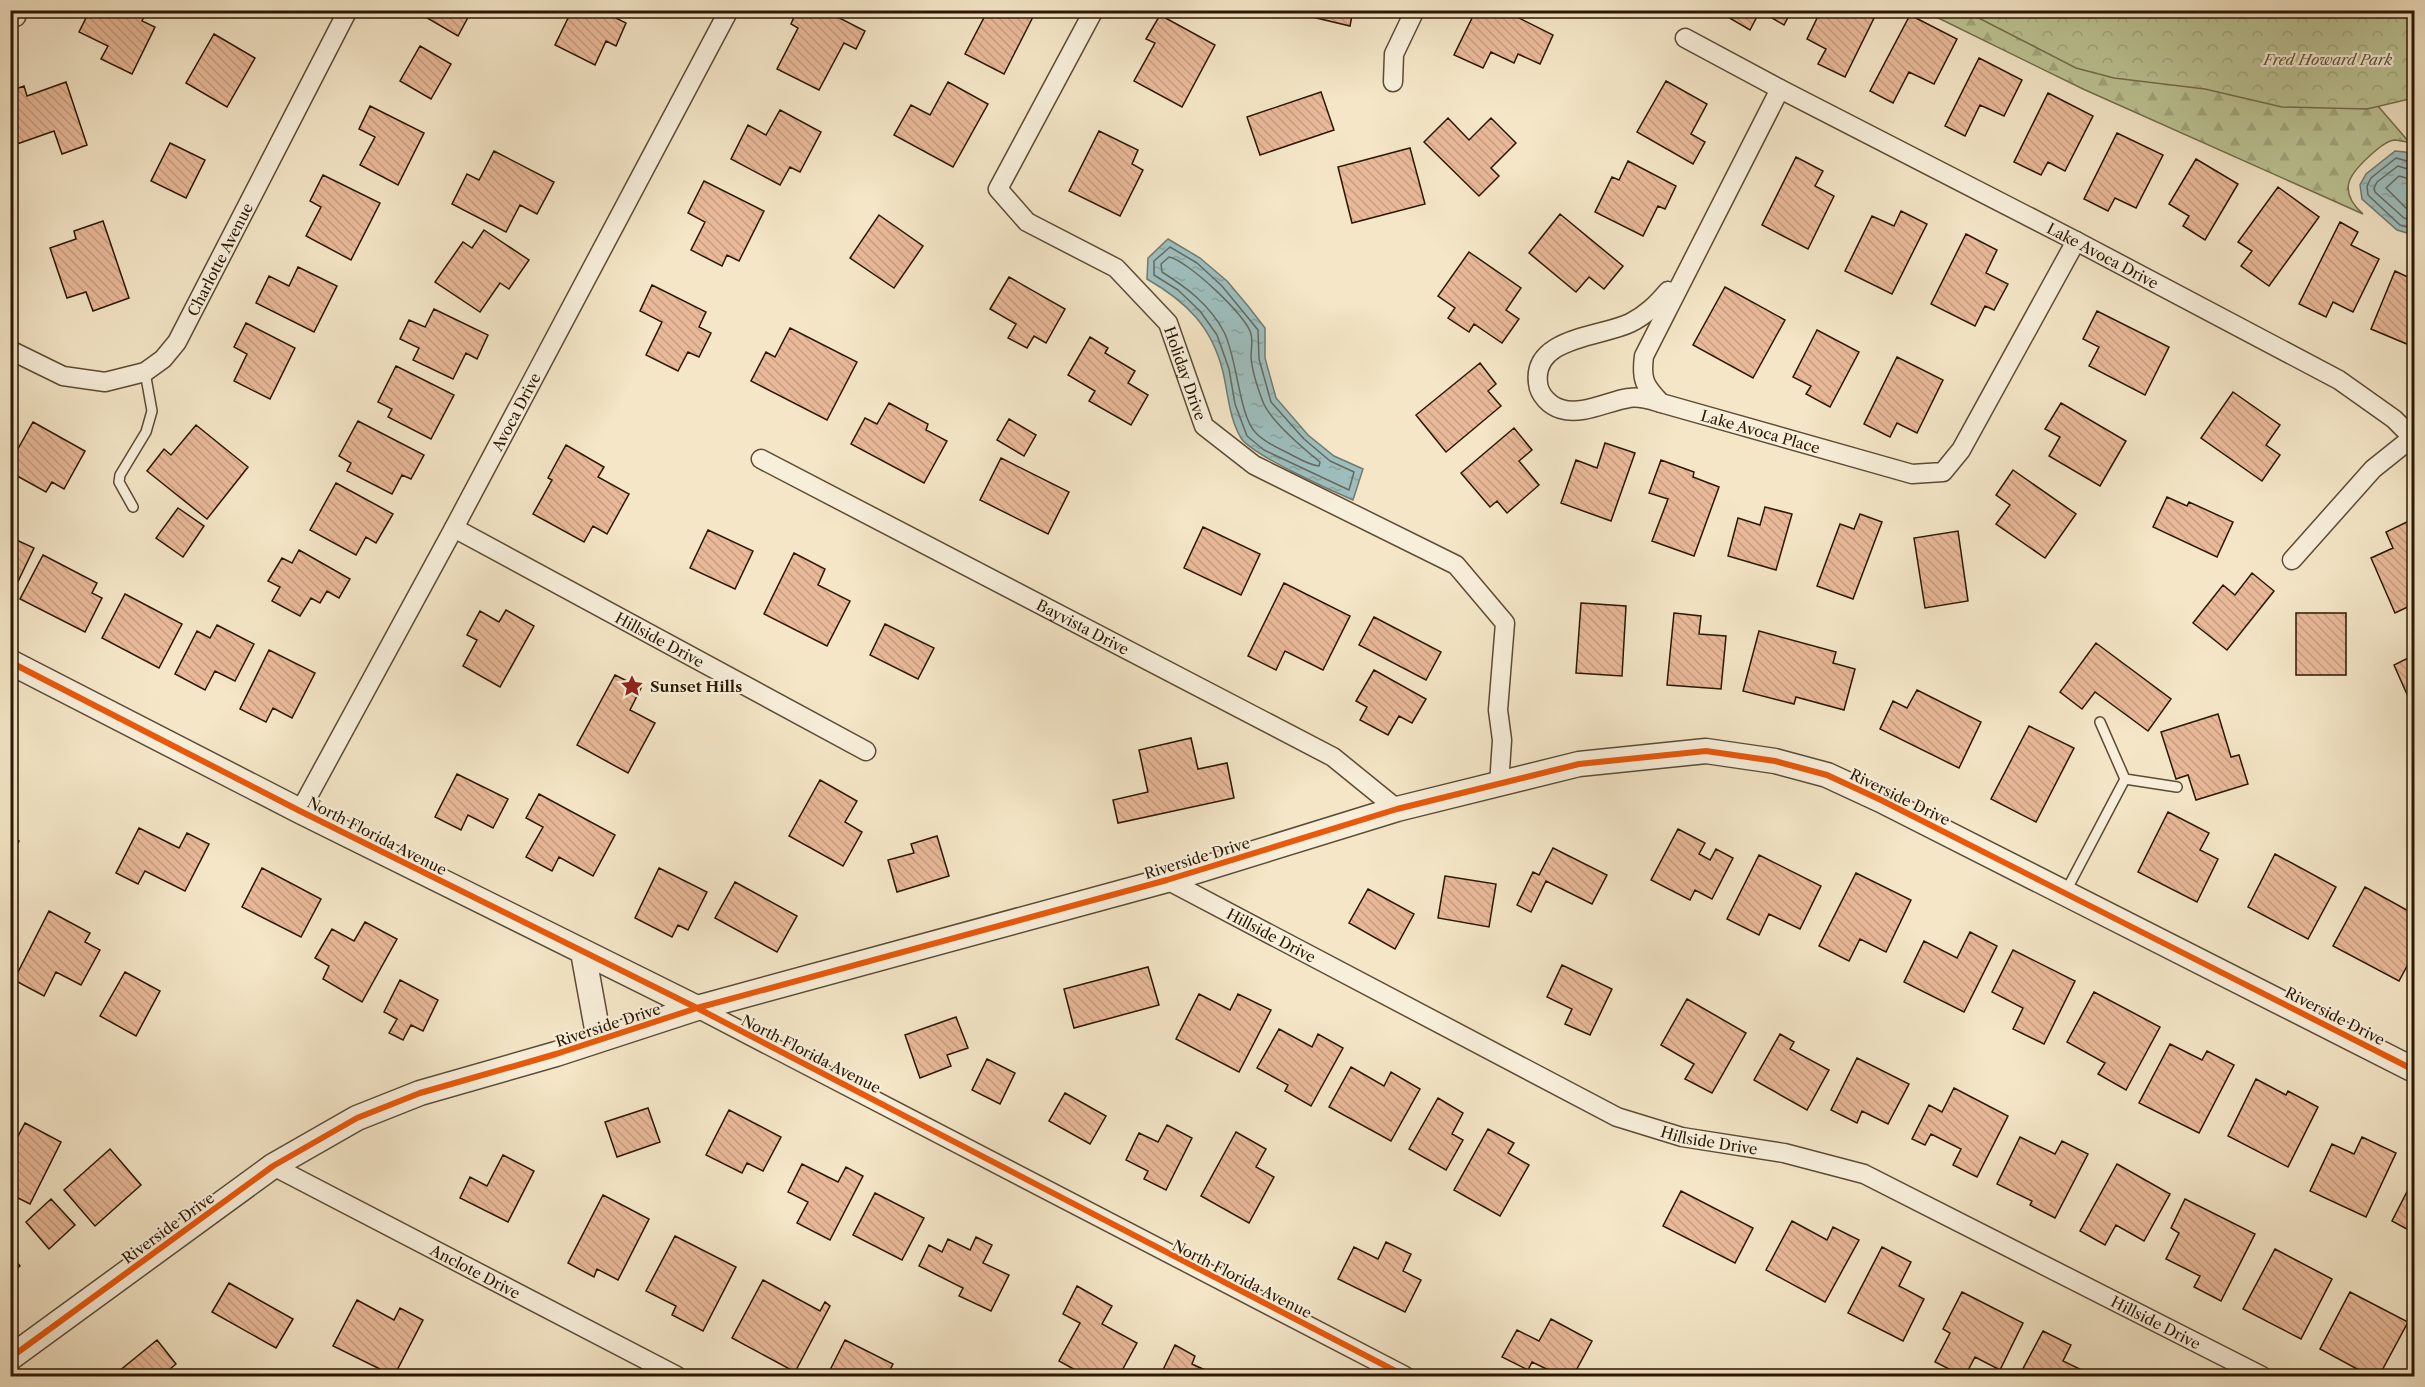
<svg xmlns="http://www.w3.org/2000/svg" width="2425" height="1387" font-family="'Libre Caslon Text',serif">
	<defs>
		<pattern id="forest-firs" width="22" height="20" patternUnits="userSpaceOnUse" patternTransform="scale(1.5)"><rect width="22" height="20" fill="#bcc495"/><path d="M5 1l3.5 6h-7zM16 11l3.5 6h-7z" fill="#a2a87f"/></pattern>
		<pattern id="park-crowns" width="20" height="18" patternUnits="userSpaceOnUse" patternTransform="scale(1.5)"><rect width="20" height="18" fill="#bcc495"/><path d="M2 6a3 3 0 1 1 6 0M12 15a3 3 0 1 1 6 0" fill="none" stroke="#a2a87f"/></pattern>
		<pattern id="water-ripples" width="26" height="14" patternUnits="userSpaceOnUse" patternTransform="scale(1.5)"><rect width="26" height="14" fill="#9ebebd"/><path d="M2 4q2-2 4 0t4 0M15 11q2-2 4 0t4 0" fill="none" stroke="#88a3a1"/></pattern>
		<pattern id="building-back-hatch" width="6" height="6" patternUnits="userSpaceOnUse" patternTransform="scale(1.5)"><rect width="6" height="6" fill="#e9b999"/><path d="M-1 5l2 2M0 0l6 6M5-1l2 2" fill="none" stroke="#c89e82"/></pattern>
	</defs>
	<rect width="100%" height="100%" fill="#f4e6c7"/>
	<filter id="stains"><feTurbulence type="fractalNoise" baseFrequency=".00333" numOctaves="4"/><feColorMatrix values="0 0 0 0 .2 0 0 0 0 .09 0 0 0 0 .02 0 0 0 .5 -.17"/></filter>
	<radialGradient id="worn" r=".72"><stop offset=".6" stop-color="#630" stop-opacity="0"/><stop offset="1" stop-color="#630" stop-opacity=".3"/></radialGradient>
	<path fill="url(#forest-firs)" stroke="#746e4c" stroke-width="1.5" d="M1924,11H2296L2409,142C2404,142 2399,140 2394,140C2386,141 2380,147 2374,152C2351,172 2335,189 2363,214L2083,89Z"/>
	<path fill="url(#park-crowns)" stroke="#746e4c" stroke-width="1.5" d="M1965,11H2414V98L2367,109L2282,107L2205,89L2114,78L2076,68Z"/>
	<path fill="url(#water-ripples)" stroke="#707b72" stroke-width="1.5" d="M2395,151L2405,152L2414,158V235L2397,230L2362,199L2360,185L2366,174Z
		M1168,239L1200,258L1227,281L1248,306L1265,328V358L1276,398L1308,435L1334,456L1363,469L1353,500C1332,491 1252,455 1241,438C1229,418 1228,393 1223,372C1212,327 1187,302 1147,279L1148,258Z"/>
	<g fill="none" stroke-linecap="round" stroke-linejoin="round">
		<path stroke="#646a60" stroke-width="1.5" d="M2414,163L2396,158L2371,178L2367,186L2368,195L2400,225L2414,229
			M2414,171L2398,166L2377,182L2374,188L2375,192L2404,218L2414,221
			M2414,180L2399,176L2386,188L2408,210L2414,212
			M1170,247L1197,263L1222,286L1258,330L1259,359L1271,402L1304,439L1330,461L1354,472L1349,490L1264,450L1247,436L1235,404L1229,369L1217,335L1200,311L1178,290L1154,275V261Z
			M1169,257C1187,260 1247,316 1251,334C1253,341 1251,350 1251,357C1252,371 1258,389 1263,402C1270,420 1304,449 1320,462L1319,466C1308,465 1296,457 1286,452C1275,447 1263,441 1255,432C1239,415 1237,357 1224,332C1210,305 1186,287 1162,272L1161,264Z"/>
	</g>
	<path fill="url(#building-back-hatch)" stroke="#2b1702" stroke-width="1.5" d="M90,10H147L142,21L155,27L132,74L101,59L108,46L79,32Z
		M425,10H472L458,36L422,15Z
		M572,10H600L626,23L616,46L606,41L595,65L555,45Z
		M797,10H824L865,31L856,49L844,43L819,90L777,69L798,28L791,24Z
		M988,10L1036,11L1004,74L965,54Z
		M1283,10H1353L1350,26Z
		M1476,10H1503L1553,35L1540,64L1518,54L1514,63L1491,52L1483,68L1454,55Z
		M1729,10H1792L1784,25L1760,11L1750,30L1726,16Z
		M1821,10H1878L1845,77L1818,64L1826,49L1807,39Z
		M1160,15L1215,45L1182,107L1134,81L1155,43L1146,39Z
		M1910,15L1957,39L1934,84L1909,72L1893,103L1870,91Z
		M214,34L255,58L227,107L186,83Z
		M420,46L451,64L431,99L400,81Z
		M1979,58L2022,80L2004,116L1980,105L1965,136L1945,126Z
		M1666,81L1707,104L1691,134L1705,142L1693,164L1637,132Z
		M66,82L87,145L62,154L54,131L17,144L10,124V91L24,86L27,96Z
		M948,82L988,104L953,167L894,135L911,105L930,115Z
		M1321,92L1334,130L1260,155L1247,117Z
		M2048,93L2093,116L2065,171L2048,162L2041,175L2014,162Z
		M370,106L424,133L398,185L360,165L375,137L359,129Z
		M780,110L821,132L800,172L790,167L780,185L731,159L748,125L766,135Z
		M1448,118L1469,140L1491,118L1516,143L1491,168L1499,176L1479,196L1424,142Z
		M1099,131L1138,150L1132,164L1143,170L1120,216L1069,191Z
		M2117,133L2163,155L2136,208L2115,198L2108,211L2084,199Z
		M170,143L205,160L186,198L151,181Z
		M1410,148L1425,204L1352,223L1338,167Z
		M494,151L554,182L537,214L520,205L506,232L452,204L467,174L479,180Z
		M1796,157L1823,171L1815,186L1834,196L1808,249L1762,225Z
		M2196,159L2238,184L2205,240L2183,226L2189,216L2169,204Z
		M1628,161L1676,186L1665,209L1658,206L1643,236L1595,212L1612,177L1619,180Z
		M323,175L380,203L351,260L306,236L321,207L310,201Z
		M704,181L764,211L739,261L727,255L722,266L691,250L705,222L688,213Z
		M2278,187L2319,217L2269,286L2241,266L2252,251L2238,242Z
		M1901,211L1927,224L1892,294L1845,271L1872,216L1894,226Z
		M1560,214L1623,266L1604,289L1589,277L1576,292L1529,253Z
		M879,215L923,246L894,288L850,258Z
		M103,221L129,298L93,311L86,292L67,298L50,248L76,239L74,231Z
		M2340,222L2358,232L2351,245L2379,259L2353,312L2333,302L2326,317L2299,304Z
		M484,230L529,260L509,289L500,283L480,312L435,282L463,242L472,248Z
		M1966,234L1997,250L1986,273L2008,284L1994,310L1985,306L1975,326L1931,304Z
		M1469,252L1521,288L1506,310L1519,319L1502,343L1474,324L1469,332L1448,318L1455,308L1438,296Z
		M298,267L337,286L314,332L256,303L269,276L289,286Z
		M2395,271L2414,280V347L2371,329Z
		M1009,277L1065,309L1046,343L1034,336L1027,348L1008,338L1016,324L990,309Z
		M652,285L706,312L699,327L711,333L699,357L688,352L678,371L646,355L662,322L640,311Z
		M1725,287L1785,320L1753,378L1693,345Z
		M434,309L488,335L477,359L466,353L453,379L413,360L419,348L400,339L409,320L425,327Z
		M2097,311L2169,347L2145,395L2089,366L2099,347L2083,339Z
		M246,323L295,348L270,399L234,381L247,354L234,347Z
		M790,328L857,362L827,420L751,381L766,352L775,357Z
		M1817,330L1859,352L1830,407L1806,394L1811,386L1793,377Z
		M1090,337L1108,348L1105,353L1135,371L1128,383L1148,395L1131,425L1089,401L1095,391L1068,375Z
		M1897,357L1943,380L1917,433L1897,423L1890,437L1864,424Z
		M1480,363L1496,384L1488,391L1501,406L1446,452L1416,415Z
		M396,366L454,395L431,439L388,417L392,409L378,402Z
		M2233,392L2280,425L2266,445L2280,455L2262,481L2201,438Z
		M889,403L928,424L926,430L947,441L924,483L851,444L865,418L877,424Z
		M2061,403L2126,441L2100,486L2049,456L2060,437L2045,429Z
		M1009,419L1036,435L1024,456L997,440Z
		M358,421L424,455L411,479L402,475L392,494L347,471L351,463L339,456Z
		M33,422L85,451L64,489L52,482L46,492L10,472V463Z
		M196,425L248,467L207,519L147,471L164,449L171,455Z
		M1514,428L1532,450L1519,461L1539,485L1507,513L1497,501L1490,507L1461,473Z
		M1605,443L1635,453L1611,521L1561,503L1576,460L1597,468Z
		M566,445L604,467L598,477L629,494L607,534L593,526L584,542L533,514L552,480L548,478Z
		M1001,458L1069,492L1048,534L980,500Z
		M1661,460L1694,472L1693,477L1719,487L1694,556L1652,541L1668,499L1649,493Z
		M2013,470L2076,514L2045,558L1996,524L2010,505L1996,495Z
		M336,483L393,514L376,543L366,537L356,555L310,530Z
		M2167,497L2187,506L2189,502L2233,522L2217,557L2153,527Z
		M1765,507L1792,514L1776,570L1728,556L1738,518L1760,525Z
		M178,508L204,526L183,557L156,538Z
		M1860,514L1882,522L1853,599L1817,586L1840,524L1854,529Z
		M2413,519L2414,604L2395,613L2371,558L2393,548L2386,532Z
		M1203,527L1260,554L1241,595L1184,568Z
		M708,530L753,551L735,589L690,568Z
		M1958,531L1968,601L1925,608L1914,538Z
		M10,537L34,548L11,596H10Z
		M299,550L350,579L339,598L327,591L320,603L311,598L300,616L272,601L280,587L268,581L282,558L292,563Z
		M794,553L825,569L818,585L850,601L827,646L764,614Z
		M43,555L97,583L92,593L102,598L85,632L20,599Z
		M2252,573L2274,591L2227,650L2193,623L2223,585L2235,595Z
		M1284,583L1350,616L1323,670L1285,651L1276,670L1248,656Z
		M125,594L182,624L159,668L102,638Z
		M1581,603L1626,606L1622,676L1576,673Z
		M506,610L534,626L500,687L463,666L477,640L467,635L480,611L499,622Z
		M1674,613L1701,616L1699,634L1726,636L1721,689L1667,685Z
		M2296,613H2346V675H2296Z
		M1374,617L1441,652L1426,680L1359,645Z
		M885,624L934,648L918,679L870,655Z
		M217,625L254,644L235,681L215,671L205,690L175,674L197,631L210,638Z
		M1759,631L1836,652L1833,663L1855,669L1844,710L1796,697L1794,704L1743,691Z
		M2096,643L2171,699L2148,731L2095,692L2082,709L2060,692Z
		M269,650L315,673L292,718L273,708L266,722L240,709Z
		M2414,655V710L2394,665Z
		M1374,670L1426,699L1412,723L1399,716L1388,735L1360,720L1367,707L1356,701Z
		M615,675L641,688L630,710L655,723L628,773L577,745Z
		M1917,690L1981,722L1959,768L1880,729L1893,701L1907,708Z
		M2218,714L2231,757L2239,755L2248,784L2196,800L2188,775L2176,779L2161,732Z
		M2029,726L2074,748L2036,822L1991,799Z
		M1191,738L1198,769L1227,763L1234,798L1118,823L1113,800L1148,792L1139,750Z
		M457,774L508,799L493,828L468,815L461,830L435,817Z
		M820,780L857,801L845,822L862,832L843,866L789,836Z
		M539,794L615,835L593,876L559,857L552,871L526,857L543,827L526,818Z
		M2168,812L2209,833L2200,850L2218,859L2197,902L2138,872Z
		M139,828L179,848L187,833L209,844L185,891L145,871L138,884L116,873Z
		M1678,829L1705,843L1699,854L1710,860L1716,849L1733,858L1712,899L1695,890L1690,900L1651,880Z
		M937,836L949,876L897,892L888,860L914,853L911,844Z
		M10,837L19,841L10,858Z
		M1553,848L1607,875L1592,904L1546,881L1531,912L1517,905L1533,872L1539,875Z
		M2275,854L2336,887L2308,939L2248,907Z
		M1759,855L1821,886L1800,929L1769,914L1759,935L1727,919Z
		M262,868L321,899L301,937L242,907Z
		M659,868L707,892L688,930L678,925L672,937L635,918Z
		M1856,873L1911,900L1886,952L1860,939L1849,961L1819,946Z
		M1445,876L1496,884L1489,927L1438,918Z
		M735,882L797,916L777,952L715,918Z
		M2365,887L2414,914L2409,922L2414,925V953L2399,981L2333,946Z
		M1368,889L1414,914L1395,949L1349,923Z
		M49,911L90,933L85,942L100,950L81,985L56,972L44,996L14,980Z
		M365,922L397,939L362,1002L323,979L329,966L315,958L332,929L354,941Z
		M1970,932L1997,946L1964,1012L1904,982L1924,941L1957,958Z
		M2013,950L2075,981L2044,1044L2013,1029L2023,1008L1992,992Z
		M1562,965L1612,989L1590,1035L1565,1024L1572,1009L1547,997Z
		M1148,967L1159,1005L1074,1028L1064,989Z
		M125,972L160,991L136,1036L100,1016Z
		M400,980L438,1000L423,1031L411,1025L403,1040L389,1033L397,1019L384,1012Z
		M2094,992L2160,1027L2126,1090L2098,1074L2105,1063L2067,1042Z
		M1199,994L1230,1010L1238,994L1271,1010L1239,1072L1176,1039Z
		M1687,999L1746,1033L1712,1093L1685,1079L1694,1064L1661,1045Z
		M956,1017L968,1048L947,1055L951,1066L920,1078L905,1035Z
		M1279,1029L1312,1047L1318,1034L1343,1048L1311,1106L1285,1091L1288,1085L1257,1068Z
		M1780,1034L1794,1042L1790,1049L1829,1070L1807,1110L1754,1080Z
		M2170,1044L2202,1060L2207,1051L2234,1065L2199,1133L2139,1103Z
		M1857,1058L1909,1084L1888,1124L1862,1111L1857,1123L1831,1110Z
		M987,1059L1015,1073L1000,1104L972,1090Z
		M1351,1067L1384,1086L1391,1072L1420,1089L1391,1141L1329,1107Z
		M2256,1079L2286,1095L2288,1091L2318,1107L2288,1167L2228,1136Z
		M1954,1088L2008,1116L1977,1177L1953,1165L1961,1149L1931,1134L1925,1145L1912,1139L1929,1105L1942,1112Z
		M1065,1093L1106,1116L1090,1144L1049,1121Z
		M1438,1098L1463,1113L1452,1134L1463,1140L1446,1170L1409,1149Z
		M648,1108L660,1142L617,1157L605,1122Z
		M729,1110L781,1137L763,1171L747,1163L742,1173L706,1155Z
		M25,1123L61,1142L30,1204L10,1194V1151Z
		M1167,1125L1192,1138L1166,1190L1144,1179L1148,1171L1126,1160L1139,1133L1158,1142Z
		M1488,1129L1514,1143L1508,1153L1529,1165L1500,1216L1454,1190Z
		M1236,1132L1266,1149L1256,1167L1274,1177L1249,1223L1201,1196Z
		M2020,1137L2055,1154L2062,1141L2088,1154L2055,1218L2030,1205L2032,1201L1997,1184Z
		M2362,1137L2396,1153L2366,1217L2310,1191L2332,1144L2354,1154Z
		M110,1149L141,1185L95,1226L64,1190Z
		M503,1155L534,1171L508,1222L460,1198L470,1177L487,1186Z
		M802,1164L838,1182L846,1167L863,1176L830,1240L797,1223L808,1202L788,1192Z
		M2117,1164L2170,1194L2144,1241L2116,1225L2105,1245L2080,1231Z
		M2414,1178V1233L2392,1221Z
		M1681,1191L1753,1228L1735,1263L1663,1226Z
		M875,1193L924,1218L902,1260L853,1235Z
		M603,1195L649,1219L618,1280L597,1269L594,1277L568,1263Z
		M51,1199L75,1225L49,1249L26,1222Z
		M2185,1199L2255,1234L2221,1301L2194,1287L2200,1276L2166,1259L2179,1233L2171,1228Z
		M1792,1221L1827,1240L1833,1227L1859,1240L1825,1302L1766,1270Z
		M675,1236L736,1267L703,1331L672,1315L676,1306L646,1291Z
		M976,1237L992,1245L983,1263L1009,1275L991,1311L959,1296L963,1288L919,1266L929,1245L942,1252L948,1239L970,1250Z
		M1386,1242L1411,1254L1403,1271L1421,1280L1405,1312L1338,1279L1354,1247L1378,1259Z
		M1882,1247L1911,1262L1899,1286L1924,1299L1903,1341L1848,1313Z
		M2275,1249L2332,1279L2301,1339L2243,1309Z
		M10,1255L20,1266L10,1274Z
		M763,1280L820,1311L825,1302L830,1306L795,1372L732,1338Z
		M229,1283L293,1319L276,1348L212,1312Z
		M1077,1286L1112,1306L1102,1324L1137,1343L1119,1376H1086L1059,1361L1080,1323L1063,1314Z
		M1962,1292L2023,1323L2000,1370L1975,1357L1965,1376H1963L1935,1362L1950,1333L1943,1329Z
		M2350,1292L2408,1322L2379,1376H2370L2320,1349Z
		M357,1300L394,1320L400,1308L423,1320L394,1376L333,1346Z
		M1551,1319L1592,1341L1573,1376H1561L1532,1362L1528,1370L1502,1357L1517,1330L1539,1341Z
		M2043,1331L2071,1345L2063,1361L2094,1376H2019Z
		M157,1340L176,1364L162,1376H113Z
		M845,1340L893,1364L887,1376H833L828,1374Z
		M1175,1345L1195,1356L1192,1364L1218,1376H1160Z"/>
	<g fill="none" stroke-linecap="round" stroke-linejoin="round">
		<g stroke="#5d4b33" stroke-width="12">
			<path id="service" d="M133,507L119,482L120,475L146,432L152,411L145,372
				M2100,722L2125,779
				M2065,893L2125,779L2177,787"/>
		</g>
		<g stroke="#5d4b33" stroke-width="21">
			<g id="minor">
				<path d="M14,10L16,17"/>
				<path id="s1" d="M1094,10L998,189L1027,222L1116,268L1168,323L1204,426L1254,465L1456,565L1505,623L1498,710L1502,740L1499,785"/>
				<path id="s2" d="M1685,38L1780,89L2076,241L2339,380L2394,419L2414,439"/>
				<path d="M1393,82L1394,54L1415,10"/>
				<path id="s3" d="M1780,89L1644,356C1641,379 1644,386 1661,403L1912,474L1943,472L1961,450L2076,241"/>
				<path id="s4" d="M10,350L63,376L105,382L145,372L163,359L177,342L348,10"/>
				<path d="M1661,403C1651,400 1640,396 1629,398C1608,401 1582,416 1561,409C1550,406 1539,395 1538,383C1532,337 1601,337 1630,323C1646,315 1656,305 1668,291"/>
				<path id="s5" d="M761,459L1333,757L1397,809"/>
				<path id="s6" d="M454,528L866,751"/>
				<path d="M2292,560L2373,469L2413,437"/>
				<path id="s7" d="M300,811L454,528L729,10"/>
				<path id="s8" d="M1167,880L1617,1117L1682,1137L1784,1153L1864,1174L2262,1376"/>
				<path d="M697,1008L1405,1376"/>
				<path id="s9" d="M273,1166L677,1376"/>
			</g>
		</g>
		<g stroke="#5d4b33" stroke-width="27">
			<path id="tertiary" d="M10,662L300,811L697,1008
				M583,952L599,1040
				M10,1358L273,1166L357,1118L420,1093L556,1054L697,1008L1167,880L1397,809L1579,764L1706,751L1775,761L1827,775L1881,800L2414,1070"/>
		</g>
		<use href="#service" stroke="#f8efdb" stroke-width="9"/>
		<use href="#minor" stroke="#f8efdb" stroke-width="18"/>
		<use href="#tertiary" stroke="#f8efdb" stroke-width="24"/>
		<g stroke="#f8efdb" stroke-width="10">
			<path id="cycleway" d="M10,662L300,811L697,1008L1405,1376
				M10,1358L273,1166L357,1118L420,1093L556,1054L697,1008L1167,880L1397,809L1579,764L1706,751L1775,761L1827,775L1881,800L2414,1070"/>
		</g>
		<use href="#cycleway" stroke="#e8590c" stroke-width="6"/>
	</g>
	<defs>
		<g id="sight-bare" transform="scale(1.8)"><path d="M0-6L1.8-2.2L6-1.7L2.9 1.2L3.7 5.4L0 3.3L-3.7 5.4L-2.9 1.2L-6-1.7L-1.8-2.2Z" fill="#8f2418" stroke="#f8efdb" stroke-width="2.5" paint-order="stroke"/></g>
	</defs>
	<g fill-rule="evenodd">
		<use href="#sight-bare" x="632" y="686"/>
	</g>
	<g text-anchor="middle" dominant-baseline="central" stroke-width="4.5" stroke-linejoin="round" paint-order="stroke">
		<g font-size="15" font-style="italic" fill="#5e5435" stroke="#f8efdb">
			<text x="2328" y="59">Fred Howard Park</text>
		</g>
		<g font-size="15" fill="#2b1702" stroke="#f8efdb">
			<text stroke="none"><textPath href="#s2" startOffset="471">Lake Avoca Drive</textPath></text>
			<text stroke="none"><textPath href="#s4" startOffset="280">Charlotte Avenue</textPath></text>
			<text stroke="none"><textPath href="#s1" startOffset="476">Holiday Drive</textPath></text>
			<text stroke="none"><textPath href="#s7" startOffset="454">Avoca Drive</textPath></text>
			<text stroke="none"><textPath href="#s3" startOffset="456">Lake Avoca Place</textPath></text>
			<text stroke="none"><textPath href="#s5" startOffset="363">Bayvista Drive</textPath></text>
			<text stroke="none"><textPath href="#s6" startOffset="234">Hillside Drive</textPath></text>
			<text transform="translate(1900 797) rotate(26)">Riverside Drive</text>
			<text transform="translate(377 836) rotate(27)">North Florida Avenue</text>
			<text transform="translate(1197 858) rotate(-17)">Riverside Drive</text>
			<text stroke="none"><textPath href="#s8" startOffset="118">Hillside Drive</textPath></text>
			<text transform="translate(2335 1016) rotate(27)">Riverside Drive</text>
			<text transform="translate(608 1025) rotate(-18)">Riverside Drive</text>
			<text transform="translate(811 1054) rotate(27)">North Florida Avenue</text>
			<text stroke="none"><textPath href="#s8" startOffset="604">Hillside Drive</textPath></text>
			<text transform="translate(168 1228) rotate(-36)">Riverside Drive</text>
			<text stroke="none"><textPath href="#s9" startOffset="228">Anclote Drive</textPath></text>
			<text transform="translate(1242 1279) rotate(27)">North Florida Avenue</text>
			<text stroke="none"><textPath href="#s8" startOffset="1090">Hillside Drive</textPath></text>
		</g>
		<g font-size="15" font-weight="bold" fill="#2b1702" stroke="#f8efdb" text-anchor="start">
			<text x="650" y="686">Sunset Hills</text>
		</g>
	</g>
	<rect width="2425" height="1387" fill="none" stroke="#f4e6c7" stroke-width="36"/>
	<rect x="12" y="12" width="2401" height="1363" fill="none" stroke="#2b1702" stroke-width="3"/>
	<rect x="18" y="18" width="2389" height="1351" fill="none" stroke="#2b1702" stroke-width="1.5"/>
	<rect width="100%" height="100%" filter="url(#stains)"/>
	<rect width="100%" height="100%" fill="url(#worn)"/>
</svg>
